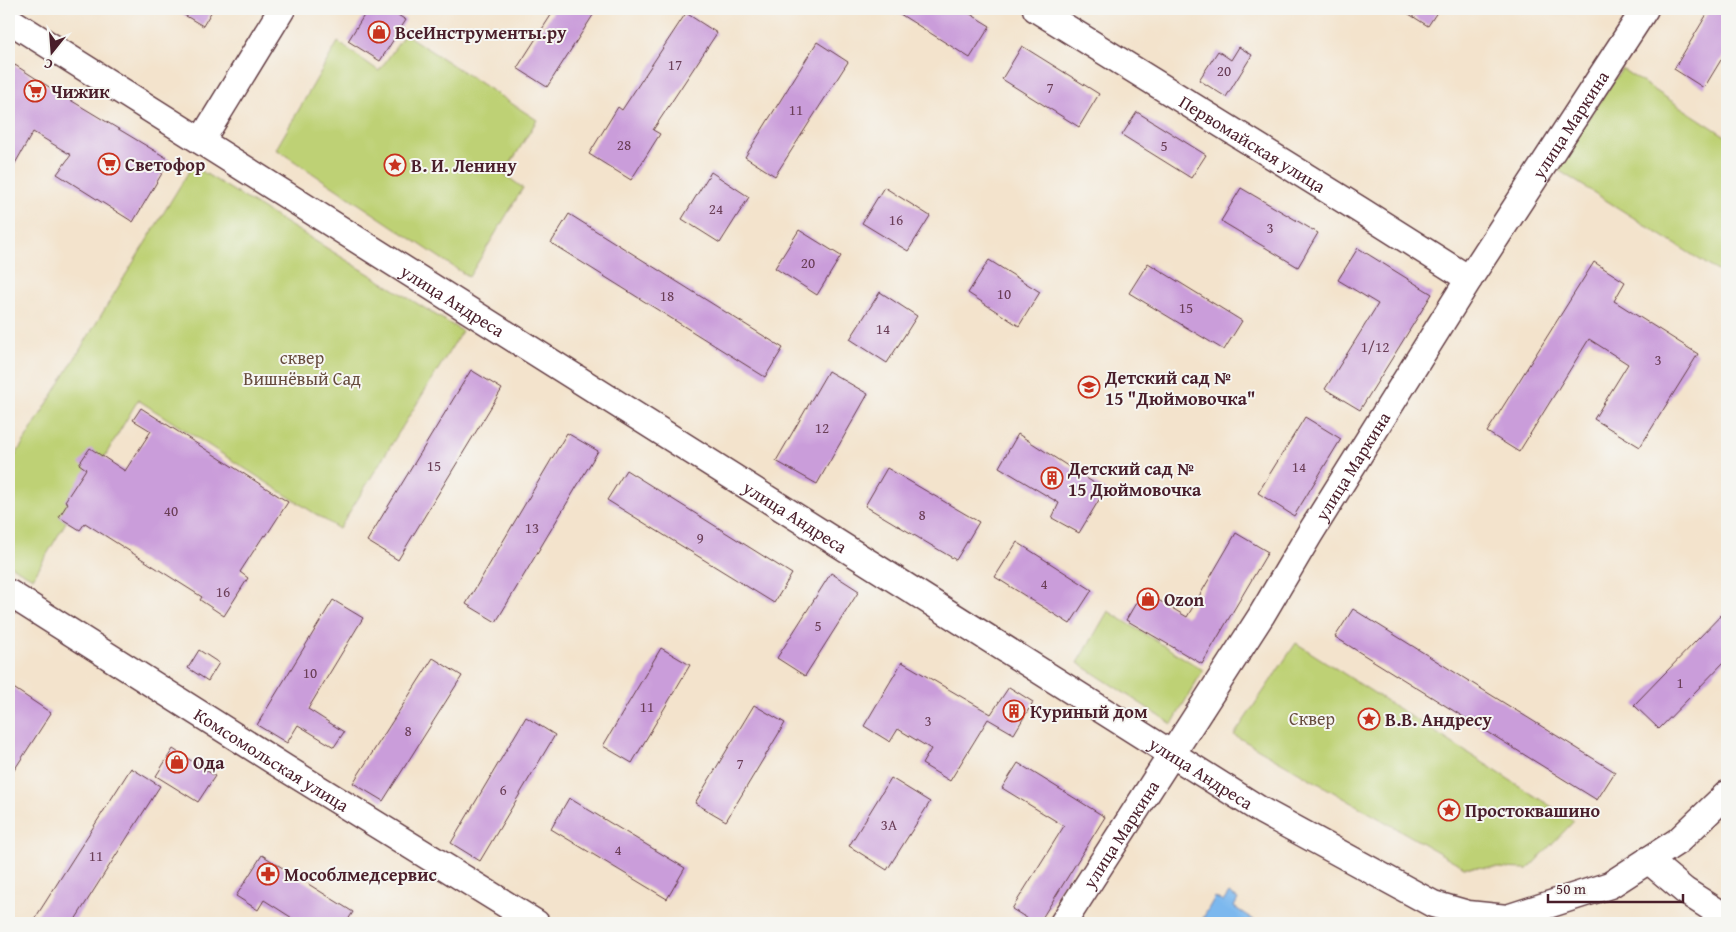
<svg xmlns="http://www.w3.org/2000/svg" width="1736" height="932" font-family="'Gentium Book Plus',serif">
	<rect width="100%" height="100%" fill="#f6f6f2"/>
	<filter id="ink" filterUnits="userSpaceOnUse"><feTurbulence type="fractalNoise" baseFrequency=".02" numOctaves="2"/><feDisplacementMap in="SourceGraphic" scale="10" xChannelSelector="R" yChannelSelector="G"/><feConvolveMatrix kernelMatrix="1 2 1 2 8 2 1 2 1" color-interpolation-filters="sRGB"/></filter>
	<filter id="wash" filterUnits="userSpaceOnUse"><feTurbulence type="fractalNoise" baseFrequency=".0096" numOctaves="4" result="noise"/><feDisplacementMap in="SourceGraphic" scale="20" xChannelSelector="R" yChannelSelector="G"/><feGaussianBlur stdDeviation="1.12" result="paint"/><feColorMatrix in="noise" values="0 0 0 0 0 0 0 0 0 0 0 0 0 0 0 0 0 1.4 0 .05"/><feComposite in="paint" operator="in"/></filter>
	<g filter="url(#wash)">
		<rect width="100%" height="100%" fill="#f3e3cc"/>
		<path fill="#bed175" stroke="#847850" d="M405,34L537,120L504,174L523,188L469,277L276,149L338,42L379,71Z
			M1622,69L1727,137V277L1555,168Z
			M194,163L198,169L462,331L339,529L138,400L33,578L9,565V466Z
			M1108,611L1203,670L1172,724L1078,663Z
			M1296,643L1574,821L1528,869L1464,867L1234,735Z"/>
		<path fill="#7cb8ee" stroke="#636c8c" d="M1229,893L1238,899L1234,907L1257,922L1256,923H1211L1203,918L1215,897L1223,902Z"/>
		<g id="blocks">
			<path fill="#ca9dda" d="M174,9H213L203,26Z
				M368,9H388L406,20L380,61L348,41Z
				M555,9H597L547,87L517,68Z
				M892,9H962L990,26L970,58Z
				M1401,9H1439L1428,26Z
				M1710,9H1727V50L1704,88L1674,69Z
				M686,13L717,33L653,130L660,134L631,180L589,154L618,107L622,110Z
				M817,42L848,62L775,176L745,157Z
				M1022,46L1099,94L1079,127L1002,79Z
				M1239,47L1252,55L1226,97L1199,80L1218,51L1231,60Z
				M15,65L57,92L170,160L133,222L57,174L71,155L33,132L9,174V76Z
				M1137,112L1206,155L1191,178L1122,135Z
				M711,172L749,197L720,243L682,219Z
				M884,187L930,216L908,251L862,223Z
				M1241,188L1318,233L1298,267L1221,221Z
				M569,214L783,348L765,377L551,243Z
				M799,230L841,256L817,295L775,268Z
				M1358,248L1432,294L1360,410L1325,389L1378,304L1338,280Z
				M989,260L1040,292L1019,326L968,293Z
				M1594,262L1625,282L1614,301L1698,354L1640,447L1594,419L1628,364L1589,339L1519,452L1487,432Z
				M1148,263L1242,321L1224,350L1129,293Z
				M880,292L917,316L887,363L850,339Z
				M471,370L502,389L398,560L367,541Z
				M828,371L868,394L817,484L776,461Z
				M141,408L288,502L266,536L264,535L240,572L248,578L224,616L200,600L202,597L85,523L80,530L59,517L68,503L65,501L86,469L79,464L90,448L125,471L151,431L133,420Z
				M1305,417L1341,439L1294,516L1258,493Z
				M567,433L598,451L496,622L466,604Z
				M1018,434L1105,490L1079,533L1052,518L1059,503L999,467Z
				M887,468L979,522L956,560L865,506Z
				M626,470L792,574L774,603L607,500Z
				M1236,533L1268,552L1202,664L1126,620L1143,591L1187,617Z
				M1017,542L1092,590L1070,624L995,577Z
				M831,573L859,591L805,676L777,658Z
				M333,600L363,618L308,709L344,732L334,747L298,725L287,743L257,725Z
				M1353,609L1615,772L1597,800L1335,637Z
				M1727,609V659L1659,729L1634,705Z
				M661,648L690,665L632,763L603,746Z
				M199,650L219,663L208,681L188,668Z
				M433,658L462,676L383,801L353,783Z
				M902,662L991,714L1009,687L1033,702L1014,734L988,719L950,781L922,764L931,749L898,729L890,742L864,726Z
				M9,685L51,713L9,778Z
				M754,705L785,723L726,821L695,803Z
				M526,717L555,735L480,861L451,843Z
				M173,749L215,776L198,802L156,776Z
				M1018,763L1105,817L1039,923H1035L1012,909L1064,826L1002,788Z
				M131,768L160,786L73,923H32Z
				M891,778L930,802L887,870L849,846Z
				M569,798L685,868L667,899L551,829Z
				M262,855L353,912L346,923H300L264,900L258,910L236,896Z"/>
		</g>
	</g>
	<g filter="url(#ink)">
		<use href="#blocks" fill-opacity="0" stroke="#633c43" stroke-width="1"/>
		<g fill="none" stroke-linecap="round" stroke-linejoin="round">
			<g stroke="#633c43" stroke-width="29">
				<g id="minor">
					<path id="s1" d="M1036,9L1360,210L1469,279"/>
					<path id="s2" d="M9,20L1262,811L1433,904L1468,914L1507,918L1610,885L1678,841L1727,794"/>
					<path d="M201,141L282,9"/>
					<path id="s3" d="M9,593L285,768L536,923"/>
					<path d="M1648,860L1685,891L1727,918"/>
					<path id="s4" d="M1063,923L1261,616L1309,535L1469,279L1645,9"/>
				</g>
			</g>
			<use href="#minor" stroke="#fff" stroke-width="26"/>
		</g>
	</g>
	<defs>
		<g id="shop-ring" transform="scale(1.125)"><circle r="9.5" fill="#f6f6f2" stroke="#c8321e" stroke-width="1.5"/><path d="M-5-2.5h2.3a2.7 3.5 0 0 1 5.4 0H5L5.5 6h-11ZM-1.5-2.5h3a1.5 2.3 0 0 0-3 0Z" fill="#c8321e"/></g>
		<g id="supermarket-ring" transform="scale(1.125)"><circle r="9.5" fill="#f6f6f2" stroke="#c8321e" stroke-width="1.5"/><path d="M-6-5.5h2.5l.6 2H6L4.5 2H-2.5L-4.4-4H-6ZM-1.5 3.2a1.3 1.3 0 1 0 .1 0ZM3 3.2a1.3 1.3 0 1 0 .1 0Z" fill="#c8321e"/></g>
		<g id="sight-ring" transform="scale(1.125)"><circle r="9.5" fill="#f6f6f2" stroke="#c8321e" stroke-width="1.5"/><path d="M0-6L1.8-2.2L6-1.7L2.9 1.2L3.7 5.4L0 3.3L-3.7 5.4L-2.9 1.2L-6-1.7L-1.8-2.2Z" fill="#c8321e"/></g>
		<g id="school-ring" transform="scale(1.125)"><circle r="9.5" fill="#f6f6f2" stroke="#c8321e" stroke-width="1.5"/><path d="M0-5L7-2L0 1L-7-2ZM-4 1L0 2.5L4 1V4Q0 6-4 4Z" fill="#c8321e"/></g>
		<g id="building-ring" transform="scale(1.125)"><circle r="9.5" fill="#f6f6f2" stroke="#c8321e" stroke-width="1.5"/><path d="M-4-6H4V6H1V3H-1V6H-4ZM-2.5-4.3h1.7v1.8h-1.7ZM.8-4.3h1.7v1.8H.8ZM-2.5-1h1.7V.8h-1.7ZM.8-1h1.7V.8H.8Z" fill="#c8321e"/></g>
		<g id="pharmacy-ring" transform="scale(1.125)"><circle r="9.5" fill="#f6f6f2" stroke="#c8321e" stroke-width="1.5"/><path d="M-2-6h4v4h4v4h-4v4h-4v-4h-4v-4h4Z" fill="#c8321e"/></g>
	</defs>
	<g fill-rule="evenodd">
		<use href="#shop-ring" x="379" y="32"/>
		<use href="#supermarket-ring" x="35" y="91"/>
		<use href="#supermarket-ring" x="109" y="164"/>
		<use href="#sight-ring" x="395" y="165"/>
		<use href="#school-ring" x="1089" y="387"/>
		<use href="#building-ring" x="1052" y="478"/>
		<use href="#shop-ring" x="1148" y="599"/>
		<use href="#building-ring" x="1014" y="711"/>
		<use href="#sight-ring" x="1369" y="719"/>
		<use href="#shop-ring" x="177" y="762"/>
		<use href="#sight-ring" x="1449" y="810"/>
		<use href="#pharmacy-ring" x="268" y="874"/>
	</g>
	<g text-anchor="middle" dominant-baseline="central" stroke-width="4" stroke-linejoin="round" paint-order="stroke">
		<g font-size="15" fill="#6a3e57">
			<text x="675" y="64">17</text>
			<text x="1224" y="70">20</text>
			<text x="1050" y="87">7</text>
			<text x="796" y="109">11</text>
			<text x="624" y="144">28</text>
			<text x="1164" y="145">5</text>
			<text x="716" y="208">24</text>
			<text x="896" y="219">16</text>
			<text x="1270" y="227">3</text>
			<text x="808" y="262">20</text>
			<text x="1004" y="293">10</text>
			<text x="667" y="295">18</text>
			<text x="1186" y="307">15</text>
			<text x="883" y="328">14</text>
			<text x="1375" y="346">1/12</text>
			<text x="1658" y="359">3</text>
			<text x="822" y="427">12</text>
			<text x="434" y="465">15</text>
			<text x="1299" y="466">14</text>
			<text x="171" y="510">40</text>
			<text x="922" y="514">8</text>
			<text x="532" y="527">13</text>
			<text x="700" y="537">9</text>
			<text x="1044" y="583">4</text>
			<text x="223" y="591">16</text>
			<text x="818" y="625">5</text>
			<text x="310" y="672">10</text>
			<text x="1680" y="682">1</text>
			<text x="647" y="706">11</text>
			<text x="928" y="720">3</text>
			<text x="408" y="730">8</text>
			<text x="740" y="763">7</text>
			<text x="503" y="789">6</text>
			<text x="889" y="824">3А</text>
			<text x="618" y="849">4</text>
			<text x="96" y="855">11</text>
		</g>
		<g font-size="18" font-weight="bold" fill="#4a1f2b" stroke="#f6f6f2" text-anchor="start">
			<text x="395" y="32">ВсеИнструменты.ру</text>
			<text x="51" y="91">Чижик</text>
			<text x="125" y="164">Светофор</text>
			<text x="411" y="165">В. И. Ленину</text>
			<text x="1105" y="377">Детский сад №<tspan x="1105" dy="21">15 "Дюймовочка"</tspan></text>
			<text x="1068" y="468">Детский сад №<tspan x="1068" dy="21">15 Дюймовочка</tspan></text>
			<text x="1164" y="599">Ozon</text>
			<text x="1030" y="711">Куриный дом</text>
			<text x="1385" y="719">В.В. Андресу</text>
			<text x="193" y="762">Ода</text>
			<text x="1465" y="810">Простоквашино</text>
			<text x="284" y="874">Мособлмедсервис</text>
		</g>
		<g font-size="18" fill="#4a1f2b" stroke="#f6f6f2">
			<text stroke="none"><textPath href="#s4" startOffset="946">улица Маркина</textPath></text>
			<text stroke="none"><textPath href="#s1" startOffset="255">Первомайская улица</textPath></text>
			<text stroke="none"><textPath href="#s2" startOffset="525">улица Андреса</textPath></text>
			<text stroke="none"><textPath href="#s4" startOffset="541">улица Маркина</textPath></text>
			<text stroke="none"><textPath href="#s2" startOffset="930">улица Андреса</textPath></text>
			<text stroke="none"><textPath href="#s3" startOffset="311">Комсомольская улица</textPath></text>
			<text stroke="none"><textPath href="#s2" startOffset="1410">улица Андреса</textPath></text>
			<text stroke="none"><textPath href="#s4" startOffset="106">улица Маркина</textPath></text>
		</g>
		<g font-size="18" fill="#674c3e" stroke="#f6f6f2">
			<text x="302" y="357">сквер<tspan x="302" dy="21">Вишнёвый Сад</tspan></text>
			<text x="1312" y="718">Сквер</text>
		</g>
	</g>
	<rect width="1736" height="932" fill="none" stroke="#f6f6f2" stroke-width="30"/>
	<g transform="translate(52 52) rotate(197)" stroke="#f6f6f2" stroke-width="4" paint-order="stroke">
	<path d="M0-4L9 19L0 12L-9 19Z" fill="#4a1f2b"/>
	<text y="-8" font-size="14" font-weight="bold" text-anchor="middle" fill="#4a1f2b">С</text>
	</g>
	<path d="M1548 894v8h135v-8" fill="none" stroke="#4a1f2b" stroke-width="2.5"/>
	<text x="1556" y="894" font-size="15" fill="#4a1f2b" stroke="#f6f6f2" stroke-width="4" paint-order="stroke">50 m</text>
</svg>
